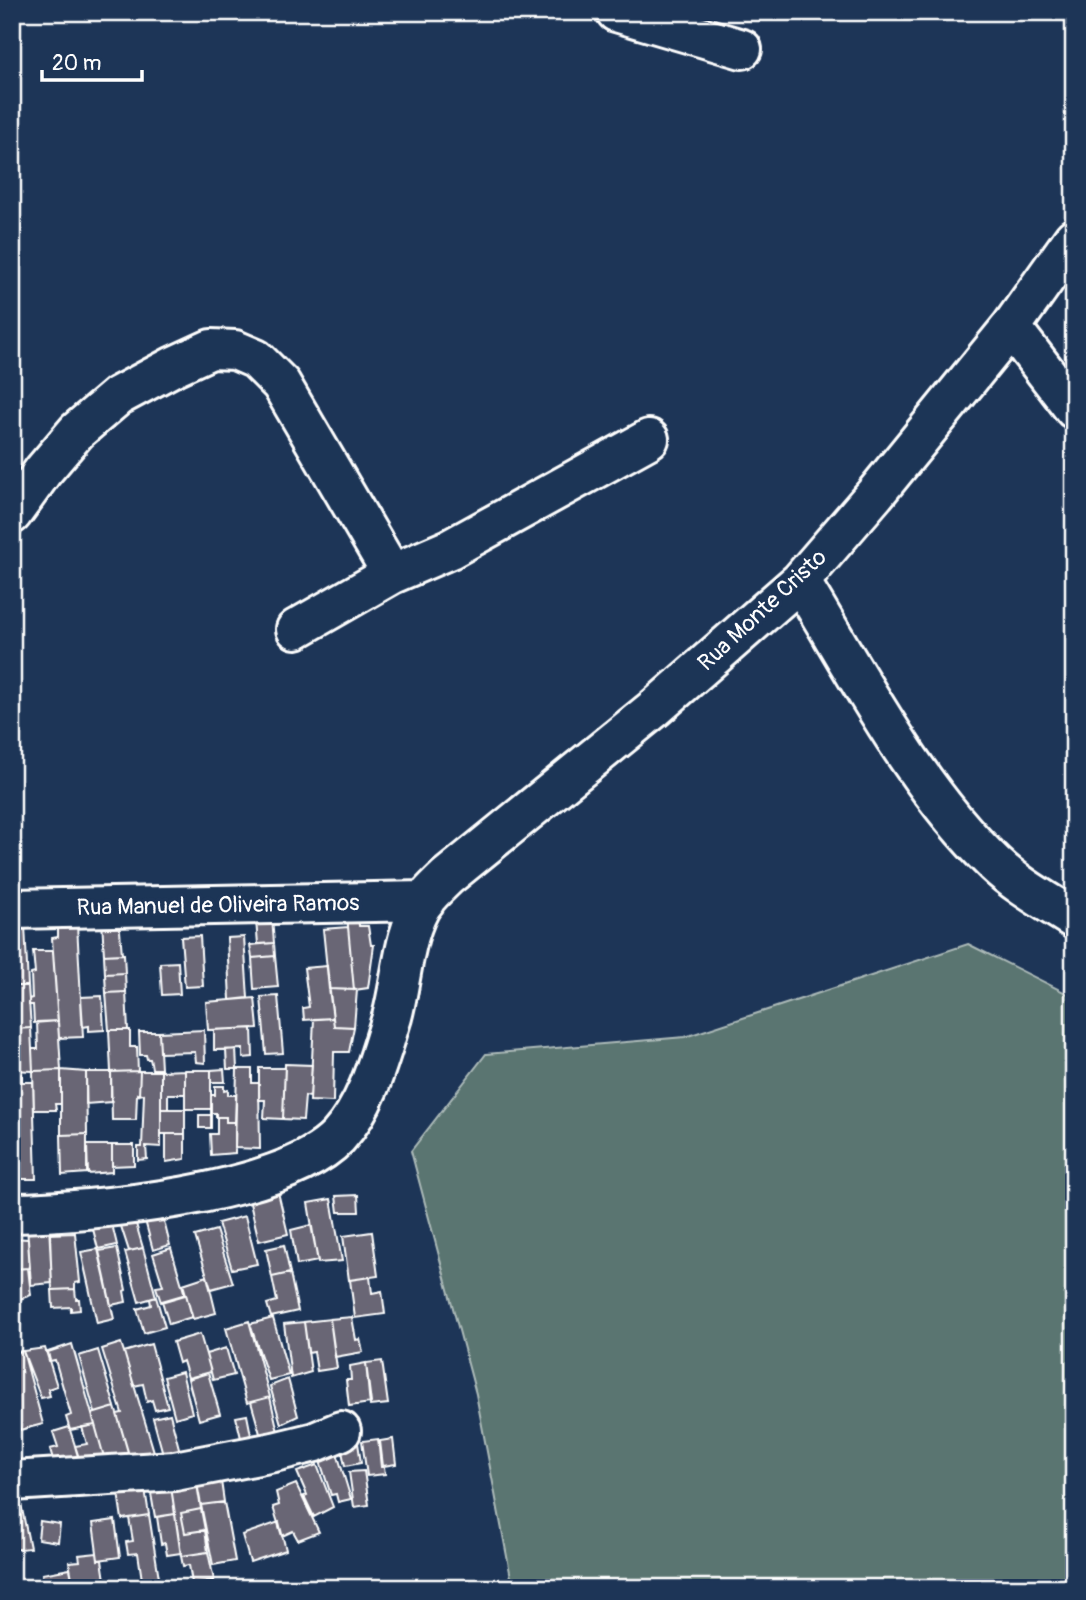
<svg xmlns="http://www.w3.org/2000/svg" width="1086" height="1600" font-family="Pangolin,sans-serif">
	<rect width="100%" height="100%" fill="#1d3557"/>
	<filter id="ink" filterUnits="userSpaceOnUse"><feTurbulence type="fractalNoise" baseFrequency=".0143" numOctaves="2"/><feDisplacementMap in="SourceGraphic" scale="14" xChannelSelector="R" yChannelSelector="G"/><feConvolveMatrix kernelMatrix="1 2 1 2 8 2 1 2 1" color-interpolation-filters="sRGB"/></filter>
	<g filter="url(#ink)">
		<path fill="#5a7471" stroke="#acbab8" stroke-width="2" d="M968,944L1074,997V1588H513L476,1394L411,1151L486,1054L685,1037Z"/>
		<path fill="#696674" stroke="#fff" stroke-width="2" d="M346,905L358,914L359,926H368L371,945H374L368,988L354,990Z
			M271,906L274,943L258,944L255,908Z
			M119,919L122,954L104,955L102,920Z
			M58,924H77L83,1037L59,1038L52,938L58,937Z
			M12,925H25L28,986H12Z
			M348,927L354,990L329,989L323,929Z
			M200,936L203,986L185,987L181,937Z
			M244,937L248,998L230,1000L227,938Z
			M274,943L275,956L252,958L250,945Z
			M33,951H53L58,1021L34,1023L33,1005H29V999L32,998L31,974L35,973Z
			M122,954H124L125,973L105,974L104,955Z
			M275,956L278,987L254,989L252,958Z
			M178,962L180,994L162,995L160,963Z
			M327,966L333,1018L304,1020L303,1008L309,1007L304,968Z
			M125,973L126,992L106,993L105,974Z
			M13,986H28L31,1028L14,1029Z
			M329,989L357,990L354,1027L334,1026Z
			M126,992L128,1030H109L106,993Z
			M102,996L104,1030L89,1031V1026L83,1027L81,997Z
			M278,996L283,1053L266,1054L261,997Z
			M255,998L258,1028L208,1030L206,1002Z
			M333,1018L334,1026L354,1027L349,1052H334L333,1102L310,1101L314,1019Z
			M58,1021L61,1070L33,1071L32,1049H38L37,1022Z
			M31,1028L33,1071L13,1070L12,1051H15L14,1029Z
			M252,1028L253,1057L243,1058V1049L214,1050V1030Z
			M109,1030H130V1047H137L138,1071L111,1072Z
			M204,1030L205,1063L196,1062L195,1052L160,1053L159,1032Z
			M139,1032H159L161,1069H152L151,1063L150,1059H147L146,1055H140Z
			M236,1049L237,1069H227L226,1050Z
			M285,1064L312,1065L310,1097L305,1096L303,1120L283,1119Z
			M259,1068H285L283,1119L264,1118L265,1100H259Z
			M224,1069L225,1082H211V1070Z
			M237,1069H252V1083H259L260,1149L235,1148Z
			M13,1070H22V1082H33L36,1179H13Z
			M61,1070V1104H55L56,1110H34L33,1071Z
			M61,1070L86,1072L87,1134L61,1135Z
			M185,1070H211V1109H185Z
			M185,1070V1094H168V1109H161V1071Z
			M138,1071H140L139,1095L137,1094L136,1120H112L111,1072Z
			M140,1071H161V1147L146,1146L147,1159L138,1160V1147H142L144,1094L139,1095Z
			M86,1072H111V1102L86,1104Z
			M215,1086H224V1091L228,1090V1095H236L235,1122H226V1117H216V1113H211V1095H215Z
			M161,1109H185V1134H161Z
			M199,1115H211V1128H199Z
			M217,1117H226V1122H235V1153L211,1155L210,1134H217Z
			M87,1134V1173L62,1175L61,1135Z
			M166,1134H185V1159L166,1162Z
			M87,1145H112V1172L88,1174Z
			M112,1145H134V1165L112,1166Z
			M278,1192L288,1234L259,1241L249,1199Z
			M358,1195L359,1212H338L336,1196Z
			M331,1199L342,1261L318,1263L308,1203Z
			M161,1209L170,1245L153,1250L143,1213Z
			M245,1216L257,1264L232,1269L218,1223Z
			M134,1217L143,1248L129,1251L119,1220Z
			M111,1220L117,1245L98,1249L92,1225Z
			M49,1225L52,1283L31,1285L27,1226Z
			M311,1225L318,1261L297,1265L291,1230Z
			M216,1230L233,1283L211,1289L195,1236Z
			M372,1232L378,1276L349,1280L343,1236Z
			M75,1233L80,1282L75,1283V1289L52,1290L50,1234Z
			M12,1238L28,1239L30,1268L12,1269Z
			M284,1245L290,1273L272,1277L266,1249Z
			M117,1248L126,1290L124,1291L126,1302L111,1305L99,1251Z
			M143,1248L156,1297L139,1302L125,1252Z
			M171,1248L185,1295L161,1302L156,1287L163,1286L153,1254Z
			M98,1249L114,1319L97,1323L81,1252Z
			M28,1268L31,1295L20,1299L12,1278V1269Z
			M290,1273L298,1311L271,1317L267,1304L277,1301L272,1277Z
			M207,1276L216,1313L193,1319L183,1284Z
			M370,1277L372,1293L382,1291L385,1314L355,1318L350,1280Z
			M75,1289L76,1299H79L80,1310L71,1311V1307L53,1308L52,1290Z
			M186,1294L192,1317L169,1324L162,1301Z
			M156,1297L165,1327L144,1333L137,1309L151,1305L150,1299Z
			M352,1317L356,1340L360,1339L363,1352L335,1357L330,1319Z
			M273,1318L289,1375L269,1380L250,1324Z
			M330,1319L337,1368L317,1371L314,1352L308,1353L304,1322Z
			M249,1321L270,1397L247,1403L226,1328Z
			M304,1322L311,1372L291,1378L284,1324Z
			M200,1334L211,1372L188,1378L183,1361L179,1363L173,1342Z
			M121,1343L124,1352L155,1455L130,1459L117,1414L122,1413L102,1349Z
			M72,1344L95,1425L70,1430L66,1417L71,1415L55,1360L50,1361L48,1352Z
			M151,1344L168,1407L155,1410L152,1400L147,1402L143,1384L134,1386L124,1352Z
			M45,1348L57,1386L48,1389L50,1396L41,1398L23,1351Z
			M226,1348L234,1375L213,1380L206,1354Z
			M98,1350L115,1407L95,1413L79,1356Z
			M23,1351L43,1424L20,1430L12,1401V1353Z
			M382,1361L388,1404L370,1406L366,1363Z
			M366,1363L371,1403L349,1406L346,1380H351L350,1366Z
			M182,1372L192,1413L175,1418L164,1377Z
			M208,1373L220,1414L199,1420L188,1379Z
			M288,1379L298,1416L281,1424L270,1386Z
			M270,1397L278,1432L261,1437L251,1402Z
			M115,1407L129,1455L104,1457L92,1414Z
			M170,1414L180,1452L163,1454L153,1418Z
			M247,1415L251,1435L241,1438L236,1417Z
			M95,1425L104,1457L79,1460L75,1446L87,1444L82,1427Z
			M69,1427L79,1458L54,1463L50,1449L58,1447L53,1432Z
			M378,1439L381,1467H384L385,1474L367,1476L362,1441Z
			M393,1439L396,1464L383,1466L380,1441Z
			M358,1443L361,1463L345,1466L341,1446Z
			M337,1453L351,1499L338,1502L336,1494L331,1495L319,1458Z
			M317,1465L333,1507L314,1517L304,1496L307,1495L297,1472Z
			M364,1471L369,1505L354,1507L349,1472Z
			M220,1474L224,1502L201,1505L196,1478Z
			M196,1478L201,1509L181,1513L185,1533L205,1530L208,1552L181,1556L170,1480Z
			M170,1480L175,1514L155,1517L149,1482Z
			M144,1483L149,1515L122,1519L117,1486Z
			M296,1484L319,1532L298,1540L293,1531L282,1536L273,1507L279,1505L276,1492Z
			M19,1494L30,1548L12,1550V1495Z
			M224,1502L235,1561L213,1565L201,1505Z
			M201,1509L205,1530L185,1533L181,1513Z
			M175,1514L181,1553L167,1555L165,1543L161,1544L157,1517Z
			M149,1515L159,1578L142,1580L138,1553L128,1554L126,1542L133,1541L129,1518Z
			M115,1520L120,1557L98,1560L93,1523Z
			M40,1521L60,1524L58,1542L38,1539Z
			M279,1522L286,1550L250,1562L242,1535Z
			M208,1552L214,1580L192,1583L189,1565L183,1566L181,1556Z
			M97,1553L98,1560H102L105,1580L73,1584L69,1562L80,1561L79,1555Z
			M70,1569L74,1588H44L42,1574Z
			M214,1580L215,1588H193L192,1583Z"/>
		<g fill="none" stroke-linecap="round" stroke-linejoin="round">
			<g stroke="#fff" stroke-width="44">
				<path id="minor" d="M616,12L742,49
					M1011,327L1074,409
					M12,514L43,471L77,431L118,396L174,366L211,349L235,350L256,359L281,384L392,574
					M800,581C857,674 916,789 995,864C1018,886 1048,902 1074,919
					M296,629L392,574L450,549L649,439
					M12,909L425,901
					M12,1213C91,1212 283,1195 338,1137C368,1104 379,1059 392,1017C402,981 403,931 425,900C431,892 440,884 447,877L655,708L800,581L875,494L1011,327L1074,238
					M12,1481L175,1471L274,1452L315,1442L341,1431"/>
			</g>
			<use href="#minor" stroke="#1d3557" stroke-width="38"/>
		</g>
	</g>
	<g text-anchor="middle" dominant-baseline="central" stroke-width="7" stroke-linejoin="round" paint-order="stroke">
		<g font-size="23" fill="#fff" stroke="#1d3557">
			<text transform="translate(762 610) rotate(-43)">Rua Monte Cristo</text>
			<text transform="translate(218 905) rotate(-1)">Rua Manuel de Oliveira Ramos</text>
		</g>
	</g>
	<rect width="1086" height="1600" fill="none" stroke="#1d3557" stroke-width="42"/>
	<rect x="21" y="21" width="1044" height="1558" fill="none" stroke="#fff" stroke-width="2.5" filter="url(#ink)"/>
	<path d="M42 70v10h100v-10" fill="none" stroke="#ffffff" stroke-width="3.5"/>
	<text x="52" y="70" font-size="21" fill="#ffffff" stroke="#1d3557" stroke-width="5" paint-order="stroke">20 m</text>
</svg>
